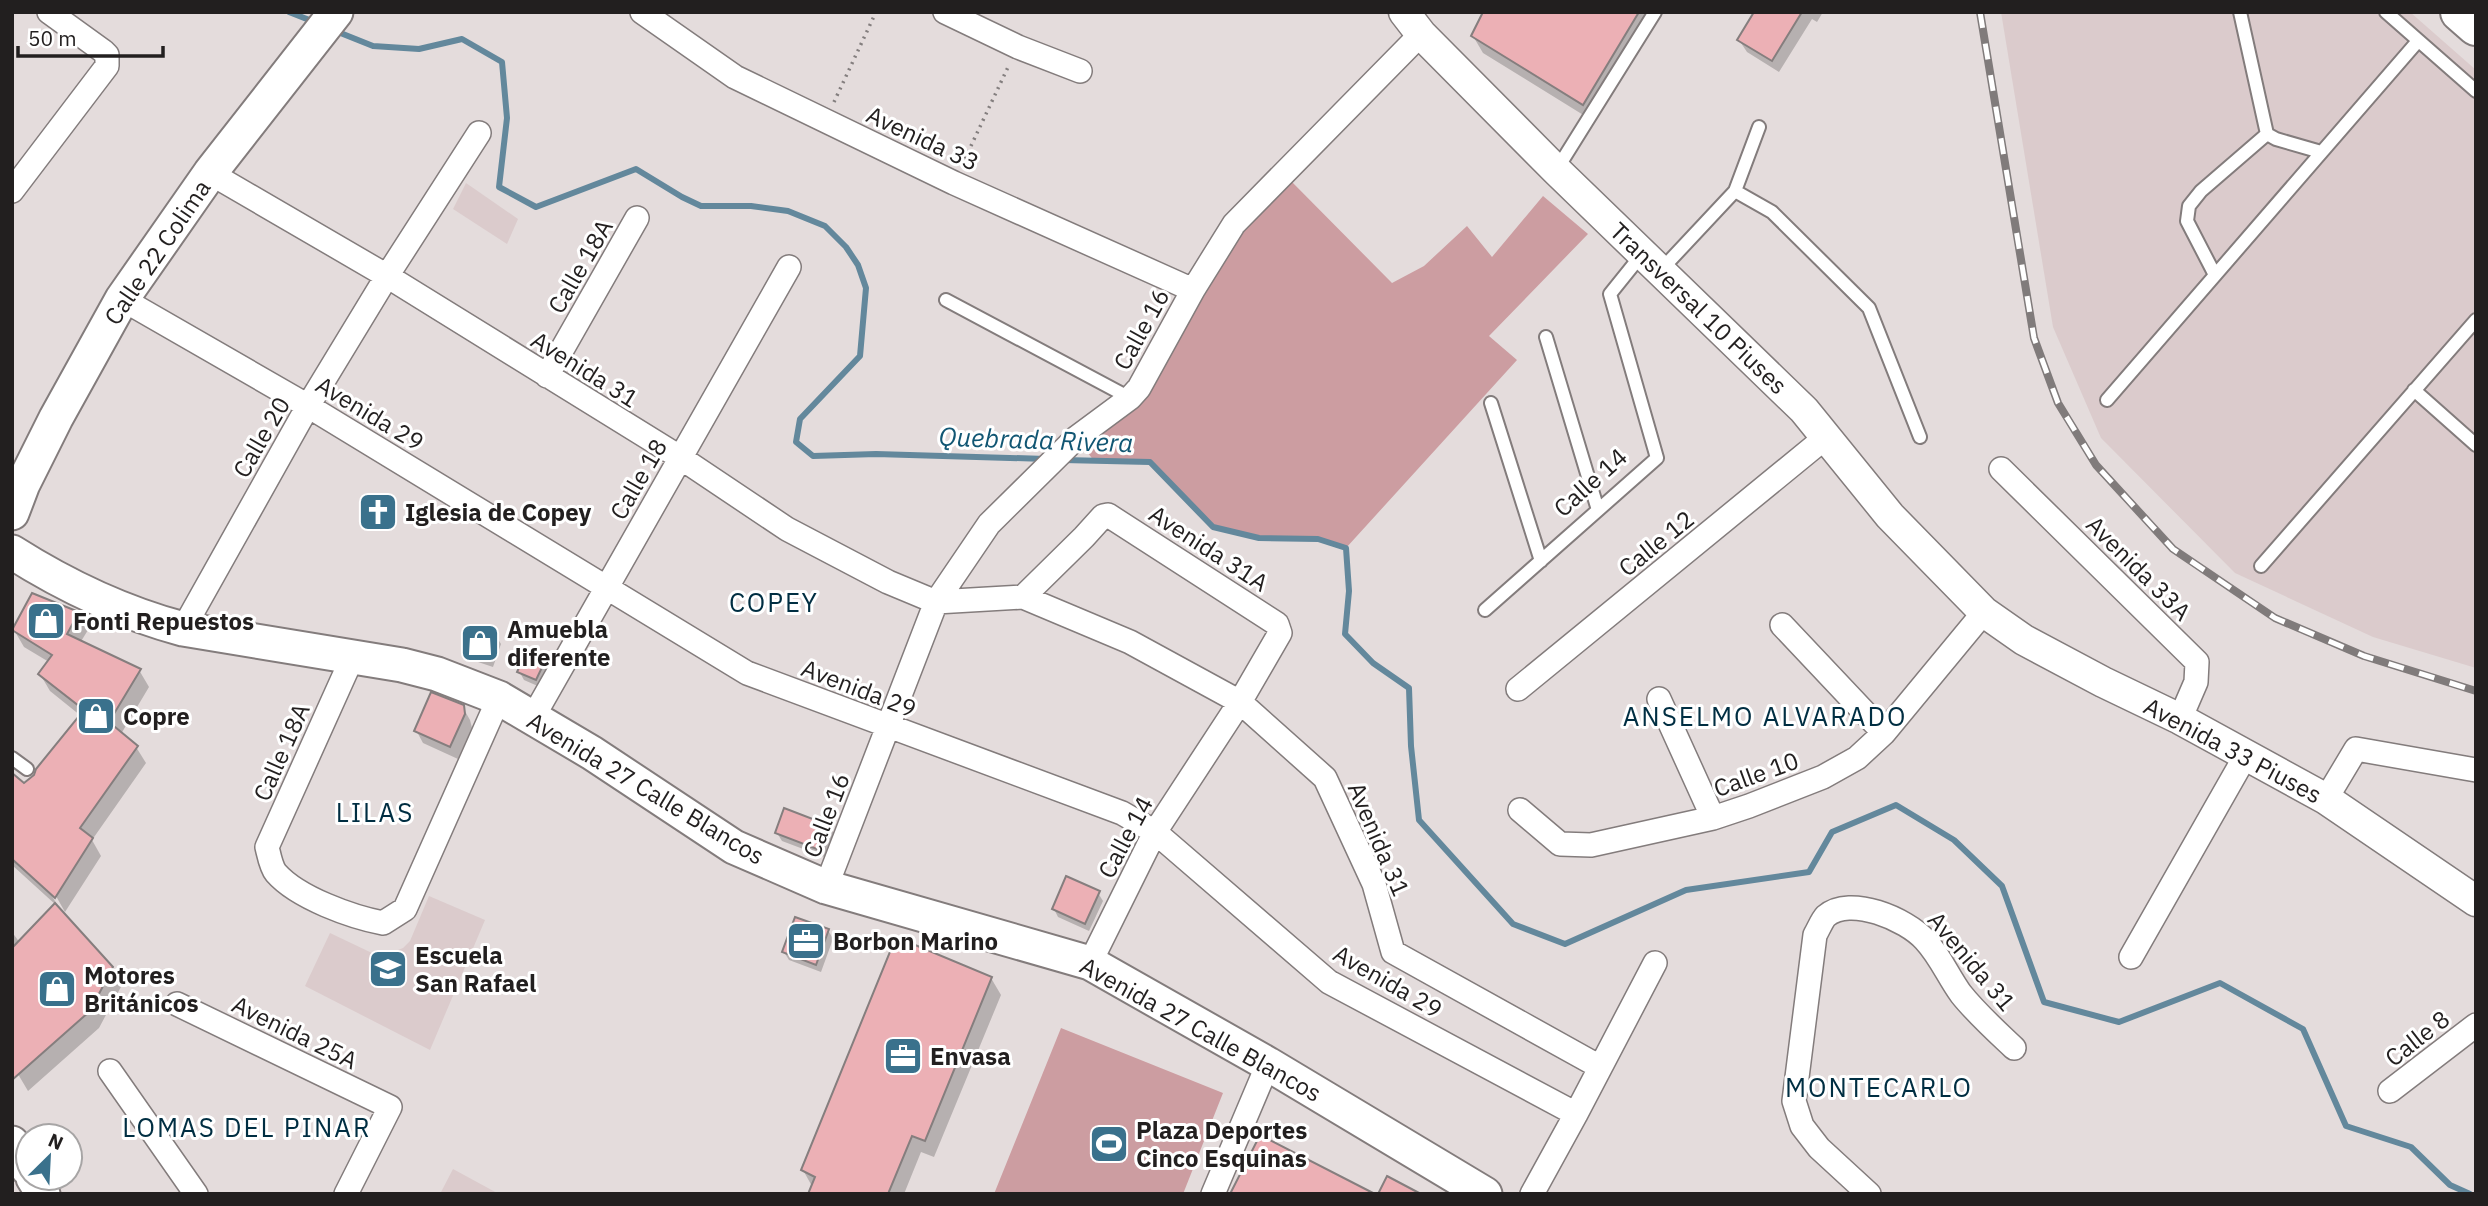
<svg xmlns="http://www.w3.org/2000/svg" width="2488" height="1206" font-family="'IBM Plex Sans',sans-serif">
	<rect width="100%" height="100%" fill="#e4dcdc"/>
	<path fill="#dbcbcc" d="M2001,12H2410L2476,70V668L2373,637L2235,573L2101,438L2053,327Z
		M466,183L518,219L507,244L453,209Z
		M429,896L485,920L430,1050L305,986L330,933L372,953L393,952L403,948L410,941Z
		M453,1169L499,1194H440Z"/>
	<path fill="#cc9da1" d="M1291,181L1392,283L1424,266L1467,226L1492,257L1543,196L1588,234L1489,336L1517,360L1346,548L1318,539L1259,538L1213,527L1150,462L1094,461L1079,441L1107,422L1198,299L1239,233Z
		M1061,1028L1223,1093L1183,1194H994Z"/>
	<path fill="#0003" d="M1485,12H1658L1593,121L1483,53L1473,36Z
		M1756,12H1823L1817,22L1812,19L1779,72L1747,52L1739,40Z
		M78,613L88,630L80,643L139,670L149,687L121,734L136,747L146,763L92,840L101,856L65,912L52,889L49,891L62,913L111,968L122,985L99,1028L28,1091L12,1064V932L20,943L56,905L12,865V775L24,785L35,776L81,716L50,691L40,674L49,662L24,647L14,630Z
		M496,636L501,644L493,667L469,659L465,651Z
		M545,660L549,668L540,687L524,680L519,671Z
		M462,706L470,720L472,728L458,759L423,743L416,730Z
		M830,827L835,835L827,858L782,841L777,833Z
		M1098,893L1103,901L1089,931L1058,917L1054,909Z
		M828,930L833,939L821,972L789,960L784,952Z
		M991,978L1001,995L934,1157L921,1152L904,1194H810L813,1188L803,1170Z"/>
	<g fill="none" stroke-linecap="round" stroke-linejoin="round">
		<path stroke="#63889c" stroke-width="6" d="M289,12L317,23
			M333,30L373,46L419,49L462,39L502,62L507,118L499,187L536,207L636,169L682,197L701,206H751L788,211L825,226L846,247L858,265L866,288L860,356L800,419L796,442L813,456L876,454L1046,459
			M1063,460L1150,462L1213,527L1259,538L1318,539L1346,548L1349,591L1345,634L1373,663L1409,688L1411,746L1419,820L1513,924L1565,944L1686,890L1809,872L1832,832L1896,805L1954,840L2002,886L2044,1002L2119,1022L2220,983L2303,1029L2346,1126L2411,1147L2450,1185L2470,1194"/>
	</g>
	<path fill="#ecb0b5" stroke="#857e7e" stroke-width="2" d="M1483,12H1639L1583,105L1471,36Z
		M1754,12H1802L1772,61L1737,40Z
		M32,593L79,612L67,634L141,669L109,722L138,746L80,828L93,838L55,898L12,859V773L24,783L34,775L36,769L84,710L38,674L52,655L12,630Z
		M472,626L497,635L488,660L463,651Z
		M527,650L546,659L536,680L517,672Z
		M431,692L464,705L465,714L450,747L414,731Z
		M784,808L831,826L822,851L775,833Z
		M1066,876L1100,891L1085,924L1052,909Z
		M55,903L113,967L90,1011L12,1080V948Z
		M795,917L829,929L816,965L782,952Z
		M896,937L992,977L925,1141L912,1136L888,1194H808L815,1177L801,1170Z
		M1260,1135L1375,1194H1230Z
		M1387,1176L1421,1194H1378Z"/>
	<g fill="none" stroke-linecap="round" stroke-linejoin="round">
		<g stroke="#837c7c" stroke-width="16">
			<path id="service" d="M2240,12L2267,134L2276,139L2321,152
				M2386,12L2476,91
				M1557,169L1655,12
				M1735,191L1772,212L1869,308L1920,437
				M1661,270L1735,191L1759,127
				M2215,275L2187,221L2189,206L2201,191L2267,134
				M946,300L1130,398
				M1546,337L1598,510
				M2414,390L2476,445
				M2107,400L2418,41
				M1491,403L1541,561
				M2261,566L2476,320
				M1485,610L1657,458L1610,294L1643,253
				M12,758L27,769"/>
		</g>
		<g stroke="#837c7c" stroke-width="26">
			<path id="minor" d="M642,12L735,77L954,183L1193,290
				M945,12L1018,47L1080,71
				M210,173L387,276L681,458L787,529L888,582L936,602L1023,597L1084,537L1103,516L1108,515L1277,624L1280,633L1240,702L1155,832L1090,963
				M12,191L107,66V55L103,51L49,12
				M122,299L308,406L747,673L1122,813L1155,832L1329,982L1576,1114
				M547,376L637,218
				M2001,469L2197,662L2196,682L2180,719
				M1023,597L1130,642L1240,702L1325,778L1374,884L1393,952L1600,1067
				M1782,625L1884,733
				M183,629L308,406L387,276L479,133
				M353,656L267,847C269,855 271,867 276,873C298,898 352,917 383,923L405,909L499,698
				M1518,689L1826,437
				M1659,699L1713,818
				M532,719L789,267
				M2326,799L2356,749L2476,770
				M1520,810L1560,844L1591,845L1713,818L1749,806L1823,777L1857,758L1884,733L1984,612
				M826,887L936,602L989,524L1076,438L1130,398L1139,388L1193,290L1234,224L1421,34
				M2131,957L2246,755
				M177,1004L390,1107L346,1194
				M110,1071L196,1194
				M2390,1091L2476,1025
				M1213,1194L1268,1064
				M1532,1194L1576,1114L1655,963
				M1869,1194L1819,1148L1802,1126L1794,1101L1815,935C1818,930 1822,920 1826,916C1850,895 1906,919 1925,940C1940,956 1948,976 1961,994C1976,1013 1996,1031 2014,1048"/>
		</g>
		<g stroke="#837c7c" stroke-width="33">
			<path id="tertiary" d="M1404,12L1421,34L1557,171L1804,410L1890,516L1984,612L2024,640L2103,682L2180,719L2326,799L2476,901"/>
		</g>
		<g stroke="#837c7c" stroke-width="37">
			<path id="secondary" d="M12,513L23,484L56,418L122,299L210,173L336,12
				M12,552C64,585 123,613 183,629L402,665L437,674L499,698L592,753L734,847L826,887L1090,963L1268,1064L1485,1194
				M12,1143L28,1169
				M33,1178L43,1194"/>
		</g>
		<g stroke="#837c7c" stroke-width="42">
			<path id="trunk" d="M2460,12L2476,26"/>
		</g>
		<path stroke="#837e7e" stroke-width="3.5" stroke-dasharray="2 5" stroke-linecap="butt" d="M834,102L876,12
			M962,165L1009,65"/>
		<use href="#service" stroke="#fff" stroke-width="12"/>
		<use href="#minor" stroke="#fff" stroke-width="23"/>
		<use href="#tertiary" stroke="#fff" stroke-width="30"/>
		<use href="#secondary" stroke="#fff" stroke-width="33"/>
		<use href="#trunk" stroke="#fff" stroke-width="38"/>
		<g stroke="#807b7b" stroke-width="8">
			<path id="rail" d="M1980,12L2034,338L2058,403L2096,465L2173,549L2275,618L2364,656L2476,691"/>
		</g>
		<use href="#rail" stroke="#fff" stroke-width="5" stroke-dasharray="16" stroke-linecap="butt"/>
	</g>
	<defs>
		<g id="church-square" transform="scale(2.0125)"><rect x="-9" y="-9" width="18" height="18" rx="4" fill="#3a718c" stroke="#fff"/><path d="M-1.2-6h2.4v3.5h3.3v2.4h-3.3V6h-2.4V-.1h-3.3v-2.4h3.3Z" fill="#fff"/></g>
		<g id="shop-square" transform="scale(2.0125)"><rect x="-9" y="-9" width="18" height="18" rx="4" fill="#3a718c" stroke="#fff"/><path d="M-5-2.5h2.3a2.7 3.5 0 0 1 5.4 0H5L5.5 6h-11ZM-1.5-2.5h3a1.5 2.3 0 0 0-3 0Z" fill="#fff"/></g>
		<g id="office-square" transform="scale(2.0125)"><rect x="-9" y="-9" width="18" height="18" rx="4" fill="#3a718c" stroke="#fff"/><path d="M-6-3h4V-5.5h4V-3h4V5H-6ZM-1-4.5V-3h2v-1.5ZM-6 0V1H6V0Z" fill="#fff"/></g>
		<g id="school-square" transform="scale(2.0125)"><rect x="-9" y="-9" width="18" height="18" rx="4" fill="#3a718c" stroke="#fff"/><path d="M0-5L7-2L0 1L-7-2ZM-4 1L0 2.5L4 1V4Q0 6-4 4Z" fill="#fff"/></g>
		<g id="stadium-square" transform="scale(2.0125)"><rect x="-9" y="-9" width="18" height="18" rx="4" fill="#3a718c" stroke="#fff"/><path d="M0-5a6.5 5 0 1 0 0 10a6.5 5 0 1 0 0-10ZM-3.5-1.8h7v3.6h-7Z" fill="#fff"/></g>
	</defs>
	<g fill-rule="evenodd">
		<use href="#church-square" x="378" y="512"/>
		<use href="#shop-square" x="46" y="621"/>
		<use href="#shop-square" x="480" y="643"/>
		<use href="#shop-square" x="96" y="716"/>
		<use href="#office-square" x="806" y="941"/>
		<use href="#school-square" x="388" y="969"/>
		<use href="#shop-square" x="57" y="989"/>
		<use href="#office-square" x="903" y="1056"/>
		<use href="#stadium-square" x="1109" y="1144"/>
	</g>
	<g text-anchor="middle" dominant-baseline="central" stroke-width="6" stroke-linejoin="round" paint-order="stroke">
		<g font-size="24" fill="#221f1f" stroke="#fff">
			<text transform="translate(923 138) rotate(25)">Avenida 33</text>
			<text transform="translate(157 252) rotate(-56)">Calle 22 Colima</text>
			<text transform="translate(580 266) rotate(-60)">Calle 18A</text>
			<text transform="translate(1699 308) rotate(44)">Transversal 10 Piuses</text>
			<text transform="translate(1141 329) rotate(-61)">Calle 16</text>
			<text transform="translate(585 369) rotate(32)">Avenida 31</text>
			<text transform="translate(370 413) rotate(31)">Avenida 29</text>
			<text transform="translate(261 437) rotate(-60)">Calle 20</text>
			<text transform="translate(638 479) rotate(-60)">Calle 18</text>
			<text transform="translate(1590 482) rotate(-42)">Calle 14</text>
			<text transform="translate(1656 543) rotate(-39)">Calle 12</text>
			<text transform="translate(1209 548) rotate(33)">Avenida 31A</text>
			<text transform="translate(2139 568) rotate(45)">Avenida 33A</text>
			<text transform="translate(859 688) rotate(21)">Avenida 29</text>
			<text transform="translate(2233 750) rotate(28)">Avenida 33 Piuses</text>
			<text transform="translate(281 752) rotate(-66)">Calle 18A</text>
			<text transform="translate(1756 774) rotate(-20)">Calle 10</text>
			<text transform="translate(646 788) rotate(31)">Avenida 27 Calle Blancos</text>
			<text transform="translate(826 815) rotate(-69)">Calle 16</text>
			<text transform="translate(1125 837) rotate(-62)">Calle 14</text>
			<text transform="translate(1379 839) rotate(67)">Avenida 31</text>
			<text transform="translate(1972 961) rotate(50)">Avenida 31</text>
			<text transform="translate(1388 981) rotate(30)">Avenida 29</text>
			<text transform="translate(1201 1029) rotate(29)">Avenida 27 Calle Blancos</text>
			<text transform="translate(295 1032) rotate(26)">Avenida 25A</text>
			<text transform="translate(2417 1038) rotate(-38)">Calle 8</text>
		</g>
		<g font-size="24" font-weight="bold" fill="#221f1f" stroke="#fff" text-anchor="start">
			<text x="405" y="512">Iglesia de Copey</text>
			<text x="73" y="621">Fonti Repuestos</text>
			<text x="507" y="629">Amuebla<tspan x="507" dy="28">diferente</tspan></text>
			<text x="123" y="716">Copre</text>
			<text x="833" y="941">Borbon Marino</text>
			<text x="415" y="955">Escuela<tspan x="415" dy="28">San Rafael</tspan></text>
			<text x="84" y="975">Motores<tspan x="84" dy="28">Británicos</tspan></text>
			<text x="930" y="1056">Envasa</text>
			<text x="1136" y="1130">Plaza Deportes<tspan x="1136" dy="28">Cinco Esquinas</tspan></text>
		</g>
		<g font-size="26" font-style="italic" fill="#115673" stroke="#fff">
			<text transform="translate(1036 439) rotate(2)">Quebrada Rivera</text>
		</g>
		<g font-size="26" letter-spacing="2" fill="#002e42" stroke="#fff">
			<text x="774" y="602">COPEY</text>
			<text x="1765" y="716">ANSELMO ALVARADO</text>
			<text x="375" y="812">LILAS</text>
			<text x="1879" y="1087">MONTECARLO</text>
			<text x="247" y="1127">LOMAS DEL PINAR</text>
		</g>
	</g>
	<rect width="2488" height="1206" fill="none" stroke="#221f1f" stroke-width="28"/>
	<g transform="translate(49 1157) rotate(24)"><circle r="33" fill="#ffffff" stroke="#a7a5a5" stroke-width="2"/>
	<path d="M0-5L12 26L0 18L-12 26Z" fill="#3a718c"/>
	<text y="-10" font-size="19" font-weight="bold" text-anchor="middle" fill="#221f1f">N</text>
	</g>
	<path d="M18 46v10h145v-10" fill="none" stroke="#221f1f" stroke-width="3.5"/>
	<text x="28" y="46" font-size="21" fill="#221f1f" stroke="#ffffff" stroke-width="5" paint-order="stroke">50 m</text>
</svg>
